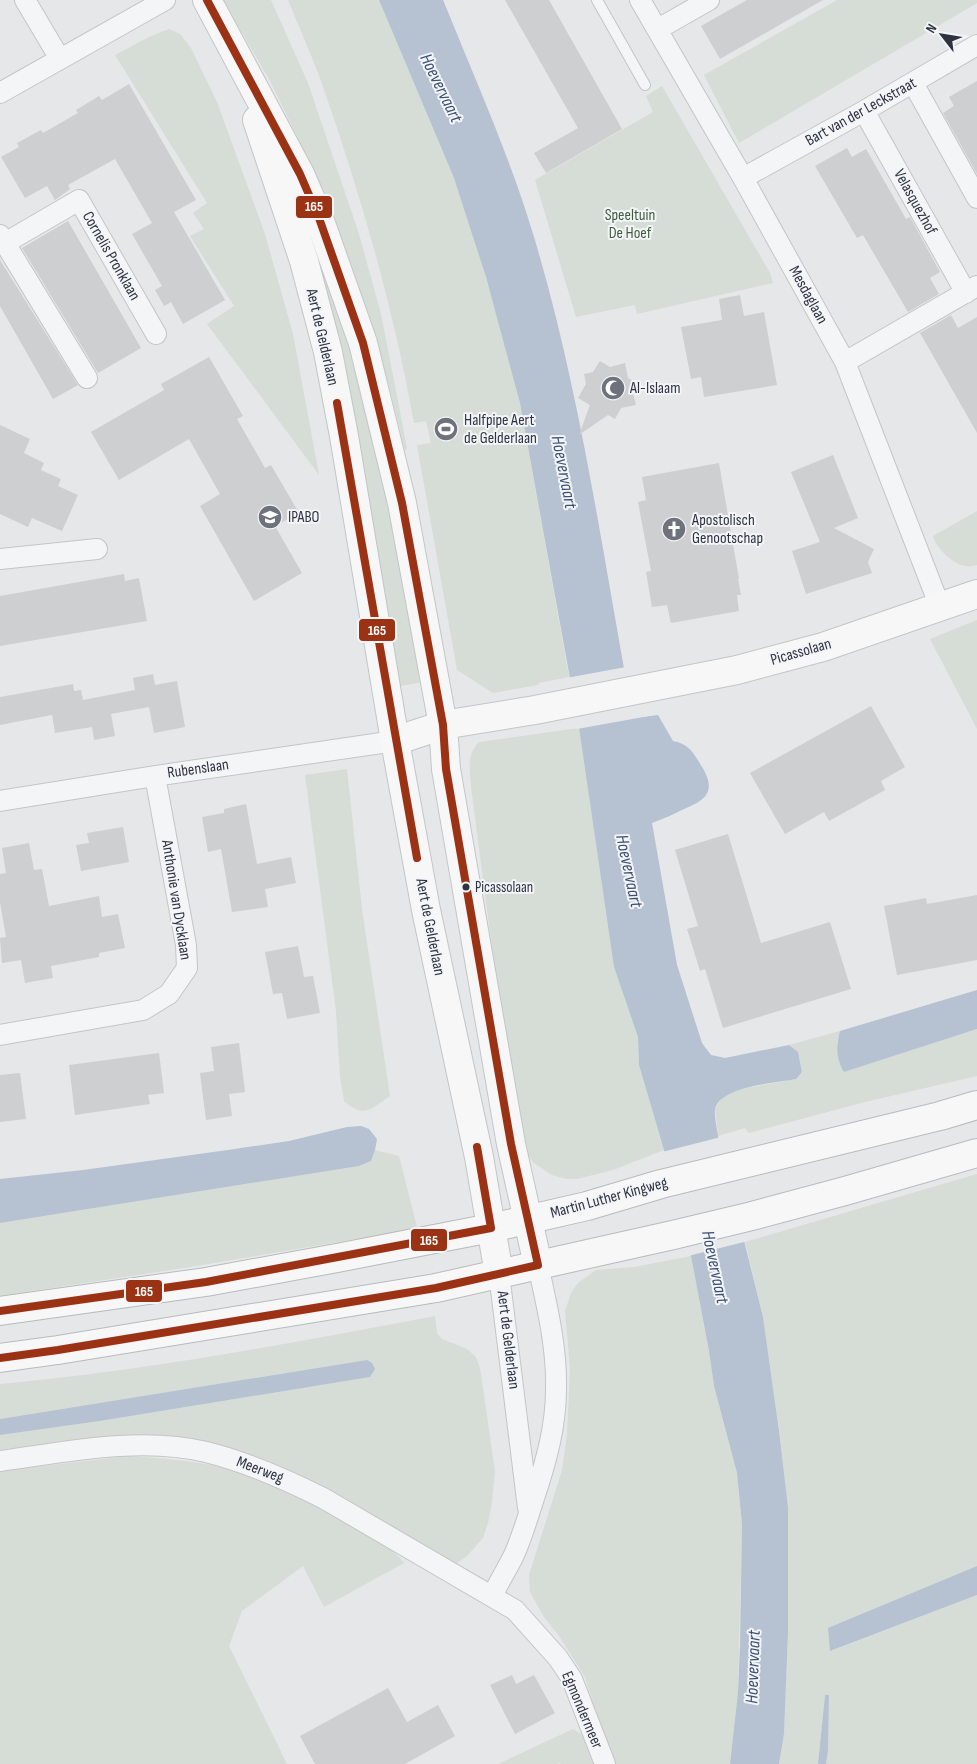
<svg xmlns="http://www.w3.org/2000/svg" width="977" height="1764" font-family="'Sofia Sans Condensed',sans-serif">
	<rect width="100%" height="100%" fill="#e5e7e9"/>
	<path fill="#d5ddd6" d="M223,0H271L308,83L359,234L381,314L407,448L405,451L389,385L324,192L270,81Z
		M288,0H379L454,178L471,226L505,344L520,403L569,677L539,683L538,685L493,693L457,670L417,445L431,443L426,421L414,423C393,306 360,192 321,81C311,54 299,27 288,0Z
		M837,0H977V3L739,143L704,75Z
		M169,29L180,34L191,48L217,102L265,234L293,334L319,475L207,324L234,306L190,236L204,229L193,213L207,203L115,55L149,37Z
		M662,86L770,273L773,283L637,314L635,305L576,317L535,180L653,112L646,96Z
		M282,158L350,318L429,681L395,687Z
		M977,511V565C973,566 969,567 965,566C952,563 937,549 933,536Z
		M977,620V729L930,639Z
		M579,728L614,967L638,1037L639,1065L664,1150L613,1170L577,1179H566L552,1175L534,1163L524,1151L506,1055L471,787C470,770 466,755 479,742Z
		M347,769L362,909L390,1096C370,1109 365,1119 344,1101L340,1077L336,1011L305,775Z
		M977,1029V1076L865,1102L749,1133L745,1128L718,1136L715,1108L723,1097L735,1090L796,1079L802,1072L798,1052L789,1045L840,1031L837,1043L844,1072Z
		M375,1150L399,1156L417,1227L386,1234L190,1267L0,1296V1223L359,1166L371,1161Z
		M977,1174V1566L828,1629L831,1651L977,1595V1764H826L828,1750L829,1695H825L818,1764H779L784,1734L788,1633V1507L779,1431L763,1317L745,1242Z
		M691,1256L709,1351L714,1386L737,1473L742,1524L738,1692L730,1764H612L585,1677L559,1636L544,1617L530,1592L529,1575L562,1470L567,1434L570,1368L565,1311L571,1293L578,1283L596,1270L634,1267Z
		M435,1316L437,1333L442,1339L467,1349L476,1357L480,1368L495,1471L492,1502L488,1523L483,1538L467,1556L456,1564L330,1491L300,1475L242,1452H0V1435L100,1421L370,1377L367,1360L0,1419V1384C146,1371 291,1343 435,1316Z
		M128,1456C159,1458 189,1460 219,1467C269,1479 317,1506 361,1532C375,1541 394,1548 404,1563L324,1607L303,1566L242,1611L229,1646L287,1764H0V1471Z
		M573,1729L587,1738L598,1764H561L560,1763L557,1764H498Z"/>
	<path fill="#b6c1d1" d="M379,0H443L448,12C478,86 511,160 534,237C581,394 603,557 633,718L658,715L673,741C688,744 692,751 699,762C716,788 711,798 684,809C674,814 663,819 652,823L677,965L702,1043L711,1055L725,1058L789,1045L798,1052L802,1072L796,1079C776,1083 721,1086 715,1109C714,1117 717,1128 718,1136L763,1317L779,1431L788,1507V1633L784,1734L779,1764H730L738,1692L740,1645L742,1524L737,1473L714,1386L709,1351L691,1256L664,1150L639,1065L638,1037L614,967L579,728L520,403L486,277L454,178Z
		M977,990V1029L844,1072C836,1059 836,1046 840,1031Z
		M361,1126L369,1129L377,1139L375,1150L371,1161L359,1166L0,1223V1179L83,1170L228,1150L289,1141L347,1127Z
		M367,1360L372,1363L375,1369L370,1377L100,1421L0,1435V1419Z
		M977,1566V1595L830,1651L828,1628Z
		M825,1695H829L828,1751L826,1764H818Z"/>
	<path fill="#e5e7e9" d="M626,667L635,715L658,712L660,714L577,729L566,678Z
		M721,1137L748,1241L688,1256L662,1152Z"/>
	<path fill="#cdcfd1" d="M505,0H549L622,129L546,173L534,153L578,128Z
		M747,0H823L720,59L701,26Z
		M977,81V174L943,113L954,106L949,97Z
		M129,84L196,200L174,212L225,300L183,324L171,302L164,306L155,290L162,286L132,234L152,223L115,159L68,185L70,189L55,200L47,186L25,198L1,157L19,147L17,143L41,130L43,133L78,113L76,110L99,96L102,100Z
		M847,148L852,157L866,149L906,219L910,217L940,272L930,278L939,294L908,312L863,235L857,238L815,166Z
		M68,221L141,348L98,373L22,248Z
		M0,260L78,385L53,399L0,306Z
		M740,295L744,316L764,312L777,385L704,397L701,377L691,379L681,327L722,320L719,299Z
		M951,315L958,328L977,317V433L920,333Z
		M209,357L243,416L237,419L265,468L271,465L299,513L275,526L302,573L254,601L200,506L220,494L189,439L119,480L91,432L164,390L161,384Z
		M600,361L610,367L625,363L628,378L637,383L632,390L636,405L621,408L615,419L608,415L579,435L590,405L578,398L586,384L584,374L593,372Z
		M0,425L30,439L24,453L44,463L41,470L61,479L58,486L78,495L62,531L32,518L28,527L0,514Z
		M833,455L858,518L834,528L874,549L868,562L872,573L806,594L792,551L820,542L791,472Z
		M719,463L739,579H738L741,595H737L739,611L671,623L667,605L652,607L646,572L651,571L638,502L646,500L642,477Z
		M124,574L125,581L139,578L147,621L0,646V596Z
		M153,674L155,685L177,681L185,727L154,733L149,707L111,714L115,736L94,740L92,727L55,733L52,715L0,725V697L73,684L74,691L81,690L83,700L135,690L133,678Z
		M871,706L905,767L881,781L885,790L829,821L824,812L785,834L750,773Z
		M246,804L257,864L291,857L296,883L265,889L268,907L232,912L221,849L208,852L202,817L224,813V809Z
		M123,827L129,862L81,871L76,845L89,843L87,833Z
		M728,834L761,943L830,922L851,989L723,1028L705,969L700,971L687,929L698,926L675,850Z
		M29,843L34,870L42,869L49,906L99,896L102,917L118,914L125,948L99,953V957L51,966L53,978L25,983L21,960L2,963L0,938L6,937L0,902V874L6,873L2,848Z
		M977,895V960L897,975L884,906L926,898L927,904Z
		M298,946L304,977L313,976L320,1013L287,1019L282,993L273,994L265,952Z
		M239,1043L245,1092L229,1094L232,1116L206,1120L200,1073L214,1071L211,1047Z
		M159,1053L164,1093L148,1095L150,1104L75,1115L69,1065Z
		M20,1073L26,1119L0,1122V1075Z
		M512,1675L516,1684L534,1675L555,1713L515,1734L490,1685Z
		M388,1688L407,1722L438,1705L455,1736L405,1764H315L300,1736Z"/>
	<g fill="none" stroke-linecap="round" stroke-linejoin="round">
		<g stroke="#c3c5c7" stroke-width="12">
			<path id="lane" d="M597,0L645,85"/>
		</g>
		<g stroke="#c3c5c7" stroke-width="22">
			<path id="street" d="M25,0L60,59
				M640,0L743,178L845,362L940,607
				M658,29L709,0
				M913,83L977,198
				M0,93L165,0
				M864,111L966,293
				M743,178L864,111L977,45
				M0,235L87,378
				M5,243L79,200L156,334
				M845,362L977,286
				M0,559L97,549
				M0,801L155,776L395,741
				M0,1035L143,1010L169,994L187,968L186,945L155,776
				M499,1274L528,1508
				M0,1461C65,1452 141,1436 206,1452C247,1462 285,1479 323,1498L515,1610L558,1658L572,1679L605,1764
				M492,1596C499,1582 507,1569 514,1555C522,1537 528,1517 534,1498C546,1462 556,1427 556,1389C557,1347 547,1306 538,1265"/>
		</g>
		<g stroke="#c3c5c7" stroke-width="30">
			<path id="secondary" d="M207,0L300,174L319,218L363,343L402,503L443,725L446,769L511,1144L538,1265
				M257,120L304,261L328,352L344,436L395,741L426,910L479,1157L499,1274
				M395,741L443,725L535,710L737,670L823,647L977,594"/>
		</g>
		<g stroke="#b8babe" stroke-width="30">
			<path id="highway" d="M0,1311L206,1282L337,1258L491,1228L587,1206L661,1184L940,1116L977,1105
				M0,1358L58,1350L436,1288L673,1235L752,1216L845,1191L977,1153"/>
		</g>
		<use href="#lane" stroke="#f4f5f6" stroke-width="10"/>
		<use href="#street" stroke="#f4f5f6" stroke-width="20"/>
		<use href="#secondary" stroke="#f7f7f8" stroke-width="28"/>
		<use href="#highway" stroke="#f7f7f8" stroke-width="28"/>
		<g stroke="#f3f5f8" stroke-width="11">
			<path id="bus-1" d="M337,403L417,858
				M0,1311L206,1282L491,1228L477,1147
				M0,1358L58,1350L436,1288L538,1265L511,1144L446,769L443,725L402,503L363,343L319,218L300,174L207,0"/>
		</g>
		<use href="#bus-1" stroke="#9b3214" stroke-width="8"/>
	</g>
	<defs>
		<g id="mosque-disc" transform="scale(1.25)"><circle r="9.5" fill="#6d727c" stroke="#f3f5f8"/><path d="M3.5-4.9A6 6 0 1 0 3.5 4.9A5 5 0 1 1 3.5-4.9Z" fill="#fff"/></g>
		<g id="stadium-disc" transform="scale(1.25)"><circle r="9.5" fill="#6d727c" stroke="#f3f5f8"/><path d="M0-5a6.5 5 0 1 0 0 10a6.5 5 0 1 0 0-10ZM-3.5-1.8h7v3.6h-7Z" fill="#fff"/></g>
		<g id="university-disc" transform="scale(1.25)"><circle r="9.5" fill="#6d727c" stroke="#f3f5f8"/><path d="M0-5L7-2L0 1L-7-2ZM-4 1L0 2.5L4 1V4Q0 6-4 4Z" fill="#fff"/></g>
		<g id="church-disc" transform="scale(1.25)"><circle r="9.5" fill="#6d727c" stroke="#f3f5f8"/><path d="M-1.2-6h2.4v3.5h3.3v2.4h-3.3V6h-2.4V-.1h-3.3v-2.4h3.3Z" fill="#fff"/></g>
	</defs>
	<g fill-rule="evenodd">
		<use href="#mosque-disc" x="613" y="388"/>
		<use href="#stadium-disc" x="446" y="429"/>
		<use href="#university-disc" x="270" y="517"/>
		<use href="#church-disc" x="674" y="529"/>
	</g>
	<circle fill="#2d3341" stroke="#f3f5f8" stroke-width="2" cx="466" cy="887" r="4.5"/>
	<g text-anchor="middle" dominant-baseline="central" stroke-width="4" stroke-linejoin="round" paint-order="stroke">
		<g font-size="15" fill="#2d3341" stroke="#f3f5f8" text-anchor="start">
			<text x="475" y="887">Picassolaan</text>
		</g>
		<g font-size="16" fill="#2d3341" stroke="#f3f5f8">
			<text transform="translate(861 112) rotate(-29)">Bart van der Leckstraat</text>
			<text transform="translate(915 202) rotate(61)">Velasquezhof</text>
			<text transform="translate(111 256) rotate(60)">Cornelis Pronklaan</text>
			<text transform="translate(808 295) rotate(61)">Mesdaglaan</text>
			<text transform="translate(322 337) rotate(77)">Aert de Gelderlaan</text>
			<text transform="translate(801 652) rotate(-16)">Picassolaan</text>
			<text transform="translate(198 769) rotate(-8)">Rubenslaan</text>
			<text transform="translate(176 900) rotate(81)">Anthonie van Dycklaan</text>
			<text transform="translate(430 927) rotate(79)">Aert de Gelderlaan</text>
			<text transform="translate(609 1198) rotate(-15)">Martin Luther Kingweg</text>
			<text transform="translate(508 1340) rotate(83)">Aert de Gelderlaan</text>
			<text transform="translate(260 1470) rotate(21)">Meerweg</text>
			<text transform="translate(582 1710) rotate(67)">Egmondermeer</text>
		</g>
		<g font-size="16" fill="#3f5c3b" stroke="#f3f5f8">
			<text x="630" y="215">Speeltuin<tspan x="630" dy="18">De Hoef</tspan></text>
		</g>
		<g font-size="16" fill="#2d3341" stroke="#f3f5f8" text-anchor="start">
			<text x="630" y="388">Al-Islaam</text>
			<text x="464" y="420">Halfpipe Aert<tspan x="464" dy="18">de Gelderlaan</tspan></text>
			<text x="288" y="517">IPABO</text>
			<text x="692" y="520">Apostolisch<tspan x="692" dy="18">Genootschap</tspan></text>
		</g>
		<g font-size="18" font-style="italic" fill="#3a4f72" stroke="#f3f5f8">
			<text transform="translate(441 88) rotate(64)">Hoevervaart</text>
			<text transform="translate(564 472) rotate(79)">Hoevervaart</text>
			<text transform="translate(629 871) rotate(78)">Hoevervaart</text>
			<text transform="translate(715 1267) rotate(78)">Hoevervaart</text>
			<text transform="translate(753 1667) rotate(-88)">Hoevervaart</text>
		</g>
	</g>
	<g stroke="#f3f5f8" stroke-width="2">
		<rect x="295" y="195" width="38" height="24" rx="5" fill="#9b3214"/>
		<rect x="358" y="618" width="38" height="24" rx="5" fill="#9b3214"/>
		<rect x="410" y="1228" width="38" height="24" rx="5" fill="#9b3214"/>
		<rect x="125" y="1279" width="38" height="24" rx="5" fill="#9b3214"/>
	</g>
	<g font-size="14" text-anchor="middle" font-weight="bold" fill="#fff">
		<text x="314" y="211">165</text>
		<text x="377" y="635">165</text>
		<text x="429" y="1245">165</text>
		<text x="144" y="1296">165</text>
	</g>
	<g transform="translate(942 35) rotate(301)" stroke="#f3f5f8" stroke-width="4" paint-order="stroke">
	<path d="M0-4L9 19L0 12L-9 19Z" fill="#2d3341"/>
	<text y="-8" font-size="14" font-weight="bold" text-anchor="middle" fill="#2d3341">N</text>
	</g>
</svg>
